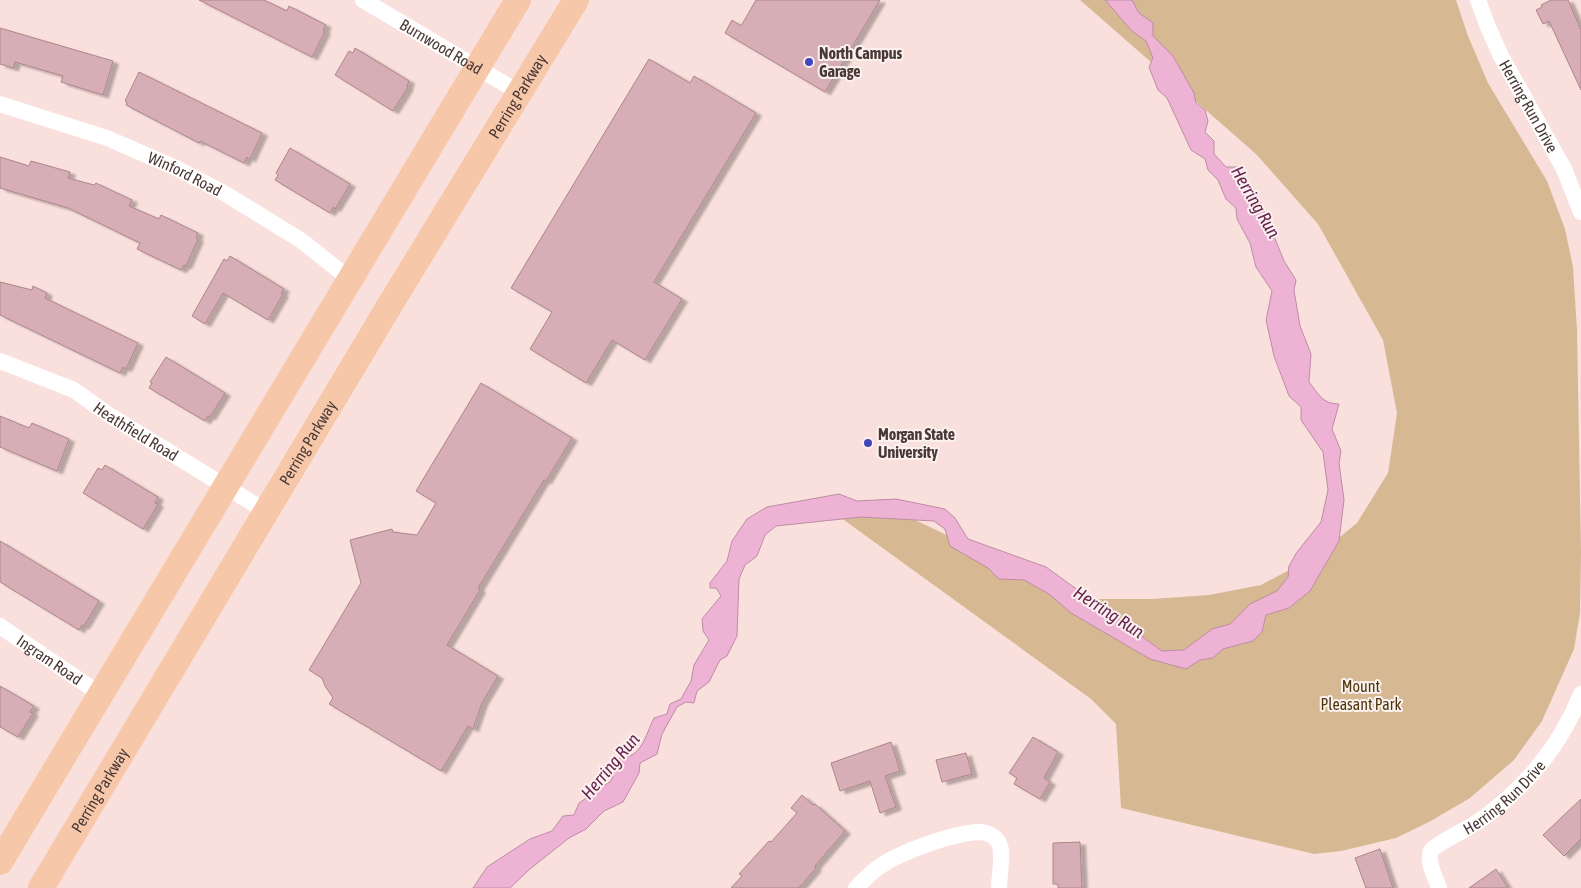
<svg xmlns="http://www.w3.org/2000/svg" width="1581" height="888" font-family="'Asap Condensed',sans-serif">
	<defs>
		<filter id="shadow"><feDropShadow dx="5.5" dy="3" stdDeviation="1" flood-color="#0004"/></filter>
	</defs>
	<rect width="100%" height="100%" fill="#fae0dc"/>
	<path fill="#d6b992" d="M1080,0H1456L1468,36L1488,83L1547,181L1565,229L1573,267L1577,330L1581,552L1580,613L1574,649L1542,721L1514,760L1470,798L1429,822L1396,838L1341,851L1314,854L1121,808L1116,724L1091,699L837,515L890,508L1080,599H1152L1209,595L1261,585L1319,554L1357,523L1388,473L1397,413L1383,340L1318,224L1256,154Z"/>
	<path fill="#eeb2d4" stroke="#bc8da4" d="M1105,0H1132L1139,13L1153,23V36L1173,56L1194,93L1196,103L1205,110L1208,121L1205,132L1214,141V154L1226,167H1243L1244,178L1256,192L1284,261L1296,280L1294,290L1300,326L1311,354L1309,382C1319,394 1322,404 1339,404L1332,429L1341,451L1339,463L1344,500L1339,541L1310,591L1289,608L1266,615L1262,632L1253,641L1223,649L1213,658L1200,660L1186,669L1150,659L1071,613L1049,594L1024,580L999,579L988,568L950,546L945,529L934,521L861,517L776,526L765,535L757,556L745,565L739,579L737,636L727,656L720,660L709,682L697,691L694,703L686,702L677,707L662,734L657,754L640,763L639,773L623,802L604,811L586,829L569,838L530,869L510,888H473L487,867L530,839L552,831L563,816L574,815L579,803L611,781L619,758C642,758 645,736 654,718L667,714L670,704L681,699L691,681L694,665L709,640L703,631L702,619L721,596L716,588H710V583L727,561L732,541L747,519L767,507L839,494L857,501L896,499L945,509L955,518L968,539L1046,567L1162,651L1184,650L1212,629L1230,624L1250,604L1277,591L1288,577L1289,566L1297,552L1321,522L1328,490L1323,452L1301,420V407L1289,396L1274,356L1266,320L1272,291L1256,267L1250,243L1237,219L1236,208L1226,199L1218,180L1208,170L1205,159L1191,150L1167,98L1158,90L1149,67L1153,58L1146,41L1132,31Z"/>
	<path fill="#d7aeb5" stroke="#ac858b" filter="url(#shadow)" d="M199,0H264L287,11L289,6L326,25L323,30L325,31L312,57Z
		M756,0H880L825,92L725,33L732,20L741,26Z
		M1551,0H1568L1581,30V90L1549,21L1543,24L1536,10L1542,7L1541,5Z
		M0,28L113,61L103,95L61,82L63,76L15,62L13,68L0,64Z
		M355,48L409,81L407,86L408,87L393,111L335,75L349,51L353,53Z
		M649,59L690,83L694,76L756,113L654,282L682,299L645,360L612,340L586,383L530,349L552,312L511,288Z
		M139,72L262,133L250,159L247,157L244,163L200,141L199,143L126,105L127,102L125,101Z
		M290,148L350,184L335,209L333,207L330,213L275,180L278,175L276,173Z
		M0,157L29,166L31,161L70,172L68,178L94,185L96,183L132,200L129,206L159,219L161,215L198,233L196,238L198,239L186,266L184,265L181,270L137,249L140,243L68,208L0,188Z
		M230,256L284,289L281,293L283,294L268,320L223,293L205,324L192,316L224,259L227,261Z
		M0,282L32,290L33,286L47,293L45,298L138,343L126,369L123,367L120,373L0,315Z
		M166,357L225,393L210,417L208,416L205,421L149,388L152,383L150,382Z
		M481,383L572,438L546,481L544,480L478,588L480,590L447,645L498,676L482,703L473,729L468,726L441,771L329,704L333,698L325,686L322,678L309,670L361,583L350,540L392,529L393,532L417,535L436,503L416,491Z
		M0,416L29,428L32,423L69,439L57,471L0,447Z
		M105,465L158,497L155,503L158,504L143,529L83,493L98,468L102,470Z
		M0,541L99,601L84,626L82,625L79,630L0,582Z
		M0,686L34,706L30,712L33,713L18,737L0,727Z
		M1033,737L1058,752L1044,778L1050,782L1040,799L1014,784L1017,778L1009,773Z
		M891,742L900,771L885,776L896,807L880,813L870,781L840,791L831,763Z
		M966,753L972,774L942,782L936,760Z
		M802,795L813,805L815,804L845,831L815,866L816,868L799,888H731L742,876L739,874L769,841L771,842L797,813L791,808Z
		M1581,799V839L1564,856L1543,835Z
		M1080,842L1082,888H1058V884H1053V843Z
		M1380,849L1393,888H1366L1355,858Z
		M1496,869L1508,888H1469L1482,879Z"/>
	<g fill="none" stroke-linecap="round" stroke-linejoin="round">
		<g stroke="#fff" stroke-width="16">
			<path id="s1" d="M363,0L520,93"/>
			<path id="s2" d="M1478,0L1488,27L1501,56L1564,169L1581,212"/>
			<path id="s3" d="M0,104L107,138L176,168L224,193L302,241L351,280"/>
			<path id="s4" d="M0,361L74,390L109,415L267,512"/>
			<path id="s5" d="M0,626L100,694"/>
			<path d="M856,888C864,880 872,871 882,865C903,851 954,833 979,832C987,832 995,836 999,843C1004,853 999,876 999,888"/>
			<path id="s6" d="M1439,888C1436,878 1426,861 1431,851C1435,844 1470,828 1479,821C1525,789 1561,745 1581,694"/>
		</g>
		<g stroke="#f7c7a9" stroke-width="26">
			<path d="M0,862L518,0"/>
			<path id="s7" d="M41,888L391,303L576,0"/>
		</g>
	</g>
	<g fill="#4345ba" stroke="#fbf2f0" stroke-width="2">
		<circle cx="809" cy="62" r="5"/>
		<circle cx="868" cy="443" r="5"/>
	</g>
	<g text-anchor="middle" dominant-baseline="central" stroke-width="4" stroke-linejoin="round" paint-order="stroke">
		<g font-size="16" fill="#493835" stroke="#fbf2f0">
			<text stroke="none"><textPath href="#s1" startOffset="91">Burnwood Road</textPath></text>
			<text stroke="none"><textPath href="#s7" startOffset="924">Perring Parkway</textPath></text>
			<text stroke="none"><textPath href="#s2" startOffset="118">Herring Run Drive</textPath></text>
			<text stroke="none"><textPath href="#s3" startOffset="198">Winford Road</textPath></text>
			<text stroke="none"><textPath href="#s4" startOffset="154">Heathfield Road</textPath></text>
			<text stroke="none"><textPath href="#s7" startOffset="519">Perring Parkway</textPath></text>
			<text stroke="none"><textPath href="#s5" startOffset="60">Ingram Road</textPath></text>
			<text stroke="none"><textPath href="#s7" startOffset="114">Perring Parkway</textPath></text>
			<text stroke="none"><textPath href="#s6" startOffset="130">Herring Run Drive</textPath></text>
		</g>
		<g font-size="16" font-weight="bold" fill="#493835" stroke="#fbf2f0" text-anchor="start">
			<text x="819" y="53">North Campus<tspan x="819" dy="18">Garage</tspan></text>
			<text x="878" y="434">Morgan State<tspan x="878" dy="18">University</tspan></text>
		</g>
		<g font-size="16" fill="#4f350a" stroke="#fbf2f0">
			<text x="1361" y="686">Mount<tspan x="1361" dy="18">Pleasant Park</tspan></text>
		</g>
		<g font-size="18" font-style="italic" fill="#68244f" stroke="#fbf2f0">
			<text transform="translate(1256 202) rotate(60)">Herring Run</text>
			<text transform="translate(1109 612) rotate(33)">Herring Run</text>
			<text transform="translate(610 766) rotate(-50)">Herring Run</text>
		</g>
	</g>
</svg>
